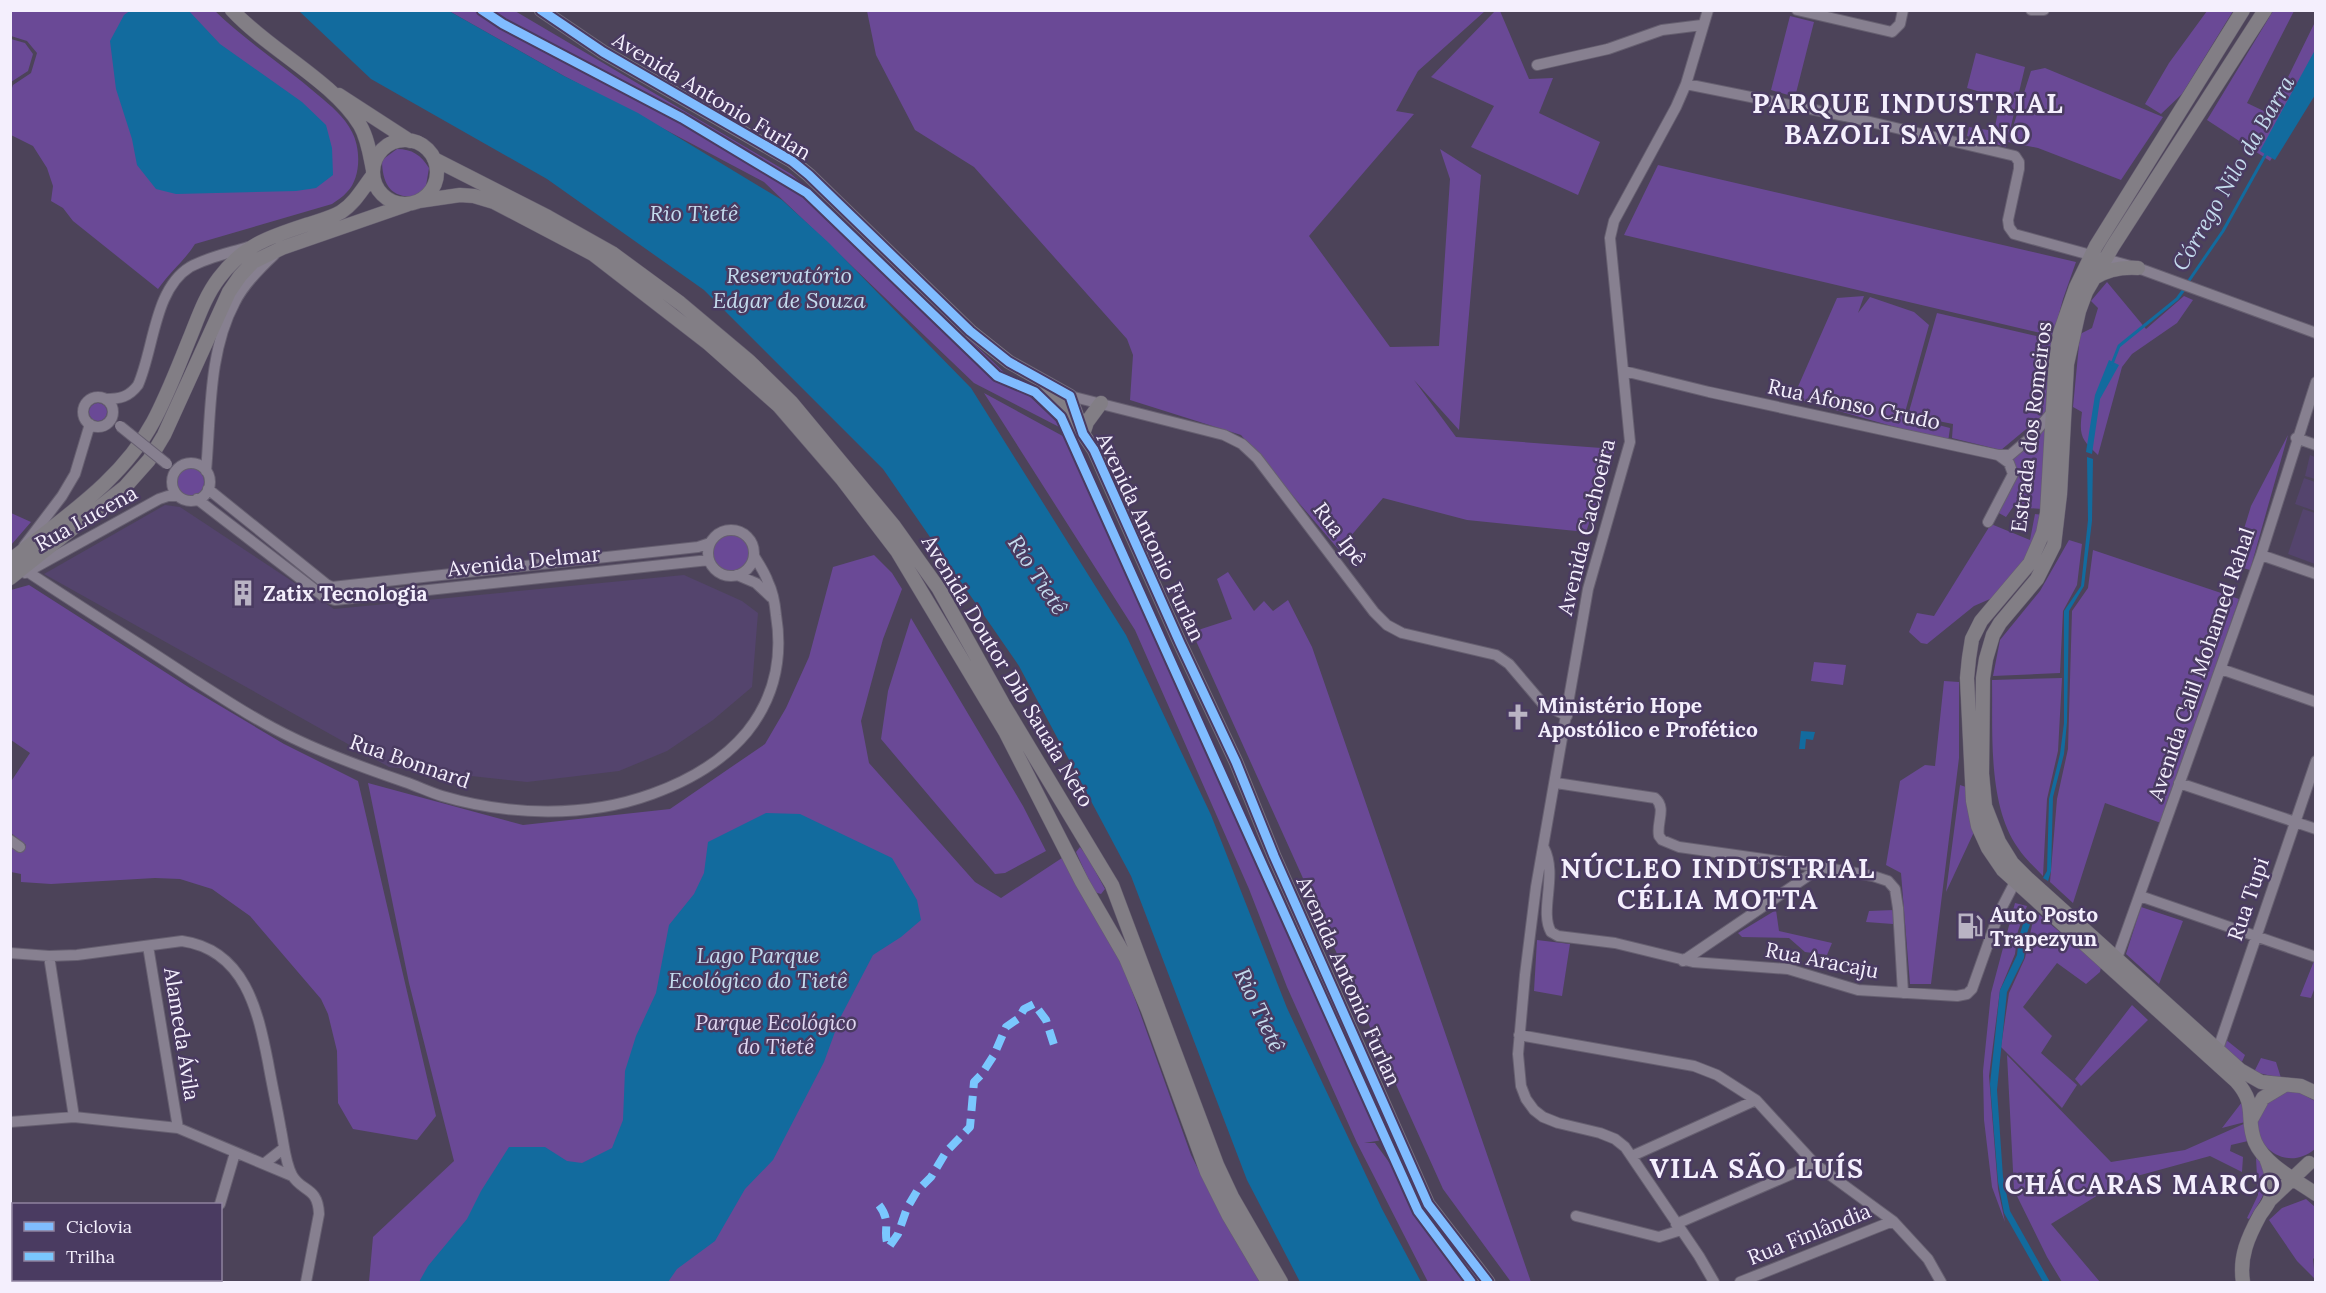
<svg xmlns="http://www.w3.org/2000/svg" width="2326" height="1293" font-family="Lora,serif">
	<rect width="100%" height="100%" fill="#4c4359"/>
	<path fill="#54446d" d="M2310,455L2315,457V479L2305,476Z
		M2304,478L2315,482V511L2295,504Z
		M165,505L180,507L334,609L684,575L742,601L758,613L752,687L713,720L667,751L619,771L527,782L389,767L44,574Z
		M2303,509L2315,513V564L2288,554Z"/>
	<path fill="#6a4996" d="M11,11H215C247,42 285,66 318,95C331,106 344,116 352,132C361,149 361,178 347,192C343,197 337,200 332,204L195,244C185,260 170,272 158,289L73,221L63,208L51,201L53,186L47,168L33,146L11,135V91L13,85L31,73L37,53L27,41L11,36Z
		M449,11H515L791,174L830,207L1065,430L974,383L764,182L564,76Z
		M867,11H1485L1418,71L1396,111L1414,114L1309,236L1390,347L1439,346L1450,179L1440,149L1481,175L1459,430L1414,380L1456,437L1615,449L1586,532L1467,520L1383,498L1339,550L1241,435L1130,400L1133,355L1127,339L974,167L915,130L876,55Z
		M1495,11H1500L1529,79L1553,78L1539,113L1600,142L1578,195L1471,147L1494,106L1431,77Z
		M2207,11H2233L2182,94L2161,114L2145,104L2169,63Z
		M2273,11H2294L2247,103L2270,114L2315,22V92L2270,161L2207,120Z
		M1790,16L1814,22L1795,97L1771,90Z
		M11,39L25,43L33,54L28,71L11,82Z
		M1976,53L2025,67L2006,147L1967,136L1969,127L1994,131L2001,98L1967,88Z
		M2045,68L2163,117L2121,180L2038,148L2008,142L2031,71Z
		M397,149C412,149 421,155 429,168L426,186L420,195C393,201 382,186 382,160Z
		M1658,165L2076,262L2063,299L2053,336L1624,235Z
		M2107,282L2146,329L2184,296L2193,300L2177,323L2132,354L2122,367L2098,455C2081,439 2079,436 2082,412L2073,407L2080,334L2092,328L2098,308L2091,301Z
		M1864,296L1858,313L1870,297L1914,312L1929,325L1904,416L1950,428L1948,442L1793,398L1837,298Z
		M1937,313L2054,340L2050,409L2001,450L1952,438L1953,424L1908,415Z
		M984,393L1070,440L1389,1139L1364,1143H1375L1477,1282H1428L1357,1143L1287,987L1249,889L1135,630Z
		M89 412a9 9 0 1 1 18 0a9 9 0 1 1-18 0Z
		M2049,422L2042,509L2013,507L2006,517L1997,512L2017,477L2013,458Z
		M2288,435L2250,570L2233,565L2251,506Z
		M176 482a14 14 0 1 1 28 0a14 14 0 1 1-28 0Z
		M11,513L31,522L11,545Z
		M2035,514L2043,515L2029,559L1999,595L1974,606L1927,644L1921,643L1909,632L1917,613L1934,616L1991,524L2030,540Z
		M713 553a19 19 0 1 1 38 0a19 19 0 1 1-38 0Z
		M2069,540L2082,544L2077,585L2063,611L2060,673L1993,676L2000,640L2040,591Z
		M2093,550L2239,599L2161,823L2105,803L2073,903L2050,882L2057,799L2068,749L2072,611L2088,588Z
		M874,555L892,573L902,589L883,639L861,721L869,763L975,882L1001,898L1065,856L1121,960L1191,1155L1226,1224L1260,1282H369L373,1237L454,1161L409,983L368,783L523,825L670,809L765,744L786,708L809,657L833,567Z
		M1228,572L1254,611L1264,601L1273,611L1288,600L1312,647L1531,1282H1511L1443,1189L1192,632L1232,619L1217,579Z
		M29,585L190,688L284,744L358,781L436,1116L417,1140L353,1129L338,1103L337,1051L328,1014L321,999L250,916L212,889L180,879L155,878L51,884L21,882V874L11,872L10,847L20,852L26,845L11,833L10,783L30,753L11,740V590Z
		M911,618L1023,806L1046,851L1005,873L995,874L881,739L888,691Z
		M1814,662L1846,665L1843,685L1811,681Z
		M2062,678L2058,751L2047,799L2043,876C2035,867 2024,858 2018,848C1987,804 1993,731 1992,680Z
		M1944,681L1959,682V758L1931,984H1910L1901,873L1886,865L1900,781L1925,765L1935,766Z
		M1960,785L1969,788L1974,832L1946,892Z
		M1080,847L1087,856L1105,889L1101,894L1094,892L1076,852Z
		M2015,903L2027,906L2018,931L2015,954L2000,990L1989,1076L1998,1189L2005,1222L1992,1187L1984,1120L1983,1071L1991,993Z
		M2141,907L2183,921L2159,984L2126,954Z
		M1776,910L1779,931L1832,943L1827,955L1805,952L1789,938L1742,937L1738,933Z
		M1894,910L1893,924L1866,922L1869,911Z
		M2035,911L2101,967L2100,972L2086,984L2057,963L2023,1007L2052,1036L2041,1053L2077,1085L2062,1108L2001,1047L2009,993L2025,958Z
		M1537,940L1570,944L1562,996L1534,991Z
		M2314,961L2315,962V987L2311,998L2300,996Z
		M2132,1005L2148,1020L2081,1086L2075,1079Z
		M2225,1039L2245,1055L2241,1064L2223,1047Z
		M2007,1055L2111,1162L2185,1150L2248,1122V1141L2231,1145L2230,1151L2243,1157L2242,1172L2210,1156L2137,1176L2103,1192L2051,1224L2100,1282H2062L2047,1257L2014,1190Z
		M2261,1058L2276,1062L2281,1078L2254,1072Z
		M2287,1091H2297L2315,1101V1149C2279,1179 2238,1129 2266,1102C2271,1098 2281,1094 2287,1091Z
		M2242,1102L2245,1122L2222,1128Z
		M2256,1158C2263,1163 2264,1167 2265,1175C2269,1192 2258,1204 2249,1219L2247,1218L2258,1195Z
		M2306,1199L2315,1207L2316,1256L2313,1259L2315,1279L2297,1261L2269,1220L2282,1208Z"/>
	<path fill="#126b9e" d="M131,10L189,11L220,44L302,102L326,125L332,148L333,175L316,188L296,191L176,194L156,189L137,165L132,139L116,89L110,41L124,15Z
		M299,11H449L564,76L638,113L782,200L829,243L971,388L1126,635L1211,815L1287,1008L1382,1209L1421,1282H1300L1247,1180L1131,876L1019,666L883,469L704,290L547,179L371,79Z
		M2315,50V95L2275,160L2260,151Z
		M2109,360L2119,365L2100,399L2092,454L2086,452L2095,395Z
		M2087,457L2093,459L2092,521L2084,586L2069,611L2067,722L2064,754L2053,797L2051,871L2048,881L2043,878L2047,871L2049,799L2060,754L2064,723V611L2081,586L2088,520Z
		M1801,731L1815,732L1813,740L1806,739L1805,749H1799Z
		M766,813L800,814L892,858L917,900L921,920L901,937L873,955L840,1018L824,1062L773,1160L745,1189L715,1241L677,1269L668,1282H419L428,1266L467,1219L481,1191L509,1147H545L567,1161L582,1163L612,1148L623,1120L625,1071L636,1036L656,993L669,925L694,894L704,873L708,842Z
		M2027,911L2033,916L2026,936L2024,958L2007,992L1997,1090L2003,1177L2010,1211L2050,1282H2043L2004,1213L1998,1182L1990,1084L2000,990L2017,955L2019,937Z"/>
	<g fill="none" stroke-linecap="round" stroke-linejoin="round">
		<path stroke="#126b9e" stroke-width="3" d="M2188,282L2223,231L2267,152
			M2112,364L2119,346L2177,299L2185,288"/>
		<g stroke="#665f70" stroke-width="12">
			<path id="minor" d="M1708,10L1686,84L1676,107L1614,221L1610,238L1630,442L1588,589L1536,887L1525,975L1518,1054L1521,1086L1526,1099L1534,1110L1543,1117L1558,1123L1600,1133L1615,1139L1625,1147L1699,1256L1714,1282
				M1797,10L1892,32L1900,24L1903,10
				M2031,10H2044
				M1537,65L1608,49L1662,30L1702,25
				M1686,84L1845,116L2015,156L2019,162V169L2008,220L2009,227L2014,234L2138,268L2316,333
				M1624,371L1709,392L1998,455L2009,463L2013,474L1988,522
				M1070,396L1224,435L1242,444L1257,458L1374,612L1387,625L1402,633L1496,655L1509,664L1543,704L1567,716
				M83 412a15 15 0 1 1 30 0a15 15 0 1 1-30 0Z
				M105,399C120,399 129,397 138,385C154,349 154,289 190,267C208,257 229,253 248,247
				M2296,438L2316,445
				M1998,455H2010L2030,438L2053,411
				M172 482a19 19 0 1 1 38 0a19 19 0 1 1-38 0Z
				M206,471C211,416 208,352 235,302C244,284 259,269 274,255
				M208,489L326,584L332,587L698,547L710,543
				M197,499L323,596L335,600L709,560
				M708 553a23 23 0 1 1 46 0a23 23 0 1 1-46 0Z
				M24,546L62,496L75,474L90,424
				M2261,555L2316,574
				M28,572C82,608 137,642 191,678C224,699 257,721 293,738C330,756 367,769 405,782C417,786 429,792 442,796C510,816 586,818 652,794C688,781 723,761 747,732C775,697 783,658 776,615C775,604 773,592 768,582C765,573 759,564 754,556
				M25,573L159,499L168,496H178
				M737,575L756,583L771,597
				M2221,669L2316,702
				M1556,783L1655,798C1667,808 1656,823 1659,836L1662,840L1679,847L1821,867L1873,876L1888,881L1895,889L1898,908L1903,993
				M2179,783L2316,829
				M10,840L20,847
				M1544,848C1558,875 1539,911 1551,932L1558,936L1615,943L1693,962L1788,969L1858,990L1957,996L1967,994L1972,989L1999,913L2015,882
				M2140,896L2316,957
				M148,946L178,1128
				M10,953L49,956L77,955L182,941C245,950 258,1011 268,1062C272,1085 277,1107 281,1130C284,1144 285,1162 292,1175C301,1192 318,1186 319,1214L306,1282
				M49,956L74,1117
				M2117,958L2261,555L2316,382
				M1683,961L1821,867
				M1519,1035L1694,1066L1717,1075L1756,1100L1815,1164L1893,1221L1928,1259L1941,1282
				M2218,1049L2316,761
				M10,1122L74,1117L178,1128L292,1176
				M1632,1156L1756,1100
				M265,1163L284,1148
				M220,1204L235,1153
				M1576,1216L1659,1237L1681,1230
				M10,1222H14
				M1676,1224L1815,1164
				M205,1282V1280
				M1740,1282L1893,1221"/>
		</g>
		<g stroke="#665f70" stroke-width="15">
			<path id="major" d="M232,10C269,50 333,81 360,125C368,139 370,155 373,170
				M541,10L603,52L792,161L809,175L970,331L1009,362L1070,396L1083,434L1094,450L1180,643L1236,762L1274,856L1428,1204L1488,1282
				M2243,10L2096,246L2076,287L2060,333L2056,357L2047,513L2043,533L2030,563L1981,621L1972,639L1969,658L1967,678L1973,801L1978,826L1988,848L2003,870L2236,1081C2258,1105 2245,1118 2255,1142C2265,1165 2296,1180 2316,1194
				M2265,10L2113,246L2086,292L2079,311L2067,364L2060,494L2054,545L2037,579L2000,623L1993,635L1986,659L1983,678L1982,774L1985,806L1999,842L2012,863L2027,878L2240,1070L2261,1082L2301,1086L2316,1093
				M339,95L410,141
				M373 172a32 32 0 1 1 64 0a32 32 0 1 1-64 0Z
				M434,159L548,217L612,253L680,303L749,361L791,402L894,526L939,589L1003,704L1112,885L1217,1165L1232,1197L1281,1282
				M419,201L460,195L474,196L494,202L593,254L708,343L779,406L842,479L897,551L1006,733L1082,882L1126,958L1148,1010L1207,1172L1229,1216L1268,1282
				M2094,278C2108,269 2122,267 2138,268
				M1044,386L1078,429
				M1083,434L1087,422L1101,403
				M10,561C61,519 121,482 153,422C168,394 179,364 191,335C199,315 206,295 219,278C244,245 269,237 306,225C318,221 331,218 341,212C355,203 363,188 373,175
				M10,578L125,487L149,460L164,435L229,292L240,276L253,262L282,248L409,204
				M2252,1118L2263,1098L2283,1086
				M2270,1200L2309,1163
				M2243,1282C2239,1257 2248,1237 2260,1215C2263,1210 2268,1205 2270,1199C2276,1185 2271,1171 2266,1158"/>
		</g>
		<use href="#minor" stroke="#878090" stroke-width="10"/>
		<use href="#major" stroke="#827e85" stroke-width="14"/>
		<g stroke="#665f70" stroke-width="12" stroke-linecap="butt">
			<path id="minor-bridge" d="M120,426L167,464"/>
		</g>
		<use href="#minor-bridge" stroke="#878090" stroke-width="10"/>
		<path stroke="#7ac7fe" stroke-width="8" stroke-dasharray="15 8" stroke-linecap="butt" d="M879,1205C893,1223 881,1232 889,1247L898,1234L907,1208L917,1191L931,1177L946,1152L970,1127L974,1082L981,1075L994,1055L1006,1027L1019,1018L1024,1009L1034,1004L1046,1020L1055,1048"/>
		<g stroke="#4a3b61" stroke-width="13">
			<path id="cycleway" d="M482,10L503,24L682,118L807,193L997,376L1035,392L1061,417L1418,1211L1471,1282
				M541,10L603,52L792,161L809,175L970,331L1009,362L1070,396L1083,434L1094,450L1180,643L1236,762L1274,856L1428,1204L1488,1282"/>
		</g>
		<use href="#cycleway" stroke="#80bcff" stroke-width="9"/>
	</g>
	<defs>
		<g id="building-bare" transform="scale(2.07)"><path d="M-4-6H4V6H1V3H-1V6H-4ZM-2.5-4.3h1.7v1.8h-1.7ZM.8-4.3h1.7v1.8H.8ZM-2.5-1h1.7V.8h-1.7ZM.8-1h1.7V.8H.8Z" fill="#b9b3c4" stroke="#4a3b61" stroke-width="2.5" paint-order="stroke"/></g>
		<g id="church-bare" transform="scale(2.07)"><path d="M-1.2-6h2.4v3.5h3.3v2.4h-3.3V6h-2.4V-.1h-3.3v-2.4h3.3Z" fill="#b9b3c4" stroke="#4a3b61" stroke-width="2.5" paint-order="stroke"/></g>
		<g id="fuel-bare" transform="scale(2.07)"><path d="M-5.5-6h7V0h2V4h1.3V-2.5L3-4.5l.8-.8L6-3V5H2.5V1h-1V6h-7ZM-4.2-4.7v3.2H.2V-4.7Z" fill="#b9b3c4" stroke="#4a3b61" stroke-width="2.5" paint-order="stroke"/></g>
	</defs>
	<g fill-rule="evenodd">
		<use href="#building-bare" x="243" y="593"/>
		<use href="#church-bare" x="1518" y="717"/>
		<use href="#fuel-bare" x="1970" y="926"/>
	</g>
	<g text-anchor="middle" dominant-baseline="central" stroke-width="5" stroke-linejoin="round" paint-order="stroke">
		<g font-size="21" fill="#f4effd" stroke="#4a3b61">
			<text transform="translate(712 96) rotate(31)">Avenida Antonio Furlan</text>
			<text transform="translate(1854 404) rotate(12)">Rua Afonso Crudo</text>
			<text transform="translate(2031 427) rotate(-83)">Estrada dos Romeiros</text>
			<text transform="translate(86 518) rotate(-29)">Rua Lucena</text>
			<text transform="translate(1586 527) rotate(-76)">Avenida Cachoeira</text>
			<text transform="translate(1340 534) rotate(53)">Rua Ipê</text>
			<text transform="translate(1151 537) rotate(65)">Avenida Antonio Furlan</text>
			<text transform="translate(524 561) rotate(-6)">Avenida Delmar</text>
			<text transform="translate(2201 664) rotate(-71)">Avenida Calil Mohamed Rahal</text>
			<text transform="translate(1008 671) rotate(59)">Avenida Doutor Dib Sauaia Neto</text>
			<text transform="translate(410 761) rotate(19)">Rua Bonnard</text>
			<text transform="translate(2248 899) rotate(-71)">Rua Tupi</text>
			<text transform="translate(1822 960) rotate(11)">Rua Aracaju</text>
			<text transform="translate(1349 981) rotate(66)">Avenida Antonio Furlan</text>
			<text transform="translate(182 1034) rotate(81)">Alameda Ávila</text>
			<text transform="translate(1809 1234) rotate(-22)">Rua Finlândia</text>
		</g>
		<g font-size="21" font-weight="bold" fill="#f4effd" stroke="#4a3b61" text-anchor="start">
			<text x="263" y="593">Zatix Tecnologia</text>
			<text x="1538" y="705">Ministério Hope<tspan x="1538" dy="24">Apostólico e Profético</tspan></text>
			<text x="1990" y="914">Auto Posto<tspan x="1990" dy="24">Trapezyun</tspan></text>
		</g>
		<g font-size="21" font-style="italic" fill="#e0d7f1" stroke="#4a3b61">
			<text x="776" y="1022">Parque Ecológico<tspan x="776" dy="24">do Tietê</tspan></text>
		</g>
		<g font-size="22" font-style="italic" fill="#c4dbed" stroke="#4a3b61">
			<text transform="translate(2233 173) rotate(-60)">Córrego Nilo da Barra</text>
			<text x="694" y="213">Rio Tietê</text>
			<text x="789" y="275">Reservatório<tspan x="789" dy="25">Edgar de Souza</tspan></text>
			<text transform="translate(1038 575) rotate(57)">Rio Tietê</text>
			<text x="758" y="955">Lago Parque<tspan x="758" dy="25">Ecológico do Tietê</tspan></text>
			<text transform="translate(1260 1010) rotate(65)">Rio Tietê</text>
		</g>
		<g font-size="27" font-weight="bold" letter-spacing="1.5" fill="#f4effd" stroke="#4a3b61">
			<text x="1908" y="103">PARQUE INDUSTRIAL<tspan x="1908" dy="31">BAZOLI SAVIANO</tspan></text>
			<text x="1718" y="868">NÚCLEO INDUSTRIAL<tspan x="1718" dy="31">CÉLIA MOTTA</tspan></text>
			<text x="1757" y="1168">VILA SÃO LUÍS</text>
			<text x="2143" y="1184">CHÁCARAS MARCO</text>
		</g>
	</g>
	<rect width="2326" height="1293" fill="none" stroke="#f4effd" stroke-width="24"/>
	<rect x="12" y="1203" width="210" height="78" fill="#4a3b61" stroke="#8e839f" stroke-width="1.5"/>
	<rect x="24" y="1222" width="30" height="9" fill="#80bcff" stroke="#8e839f" stroke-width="1.5"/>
	<text x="66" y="1233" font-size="18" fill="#f4effd">Ciclovia</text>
	<rect x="24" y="1252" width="30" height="9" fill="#7ac7fe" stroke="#8e839f" stroke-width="1.5"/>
	<text x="66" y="1263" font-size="18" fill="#f4effd">Trilha</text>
</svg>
